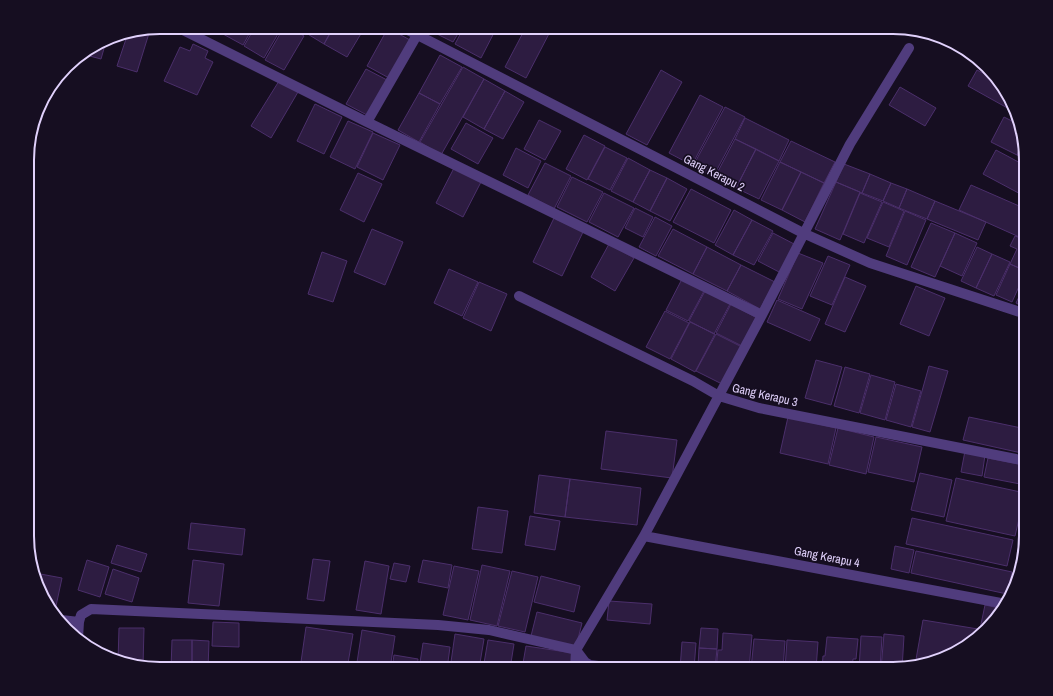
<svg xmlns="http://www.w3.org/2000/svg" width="1053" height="696" font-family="'Archivo Narrow',sans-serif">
	<rect width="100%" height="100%" fill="#160e21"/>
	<path fill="#2d1c41" stroke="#4b2f6b" d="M227,27H253L243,45L223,34Z
		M255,27H282L264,58L244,46Z
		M284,27H288L304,36L284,70L265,60Z
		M295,27H309L305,33Z
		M309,27H333L324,44L306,33Z
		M334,27H365L347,57L324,44Z
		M431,27H462L453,42L429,30Z
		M464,27H497L481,58L455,44Z
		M526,27L552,28L526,78L505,67Z
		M388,28L410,40L389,78L367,66Z
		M148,29L150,30L137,72L117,66L128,33Z
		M107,38L101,59L82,54Z
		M193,44L208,51L205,58L213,62L197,95L164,81L180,47L190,51Z
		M440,55L462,67L440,104L419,93Z
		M463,67L484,79L441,155L420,142Z
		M366,69L387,80L367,115L346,104Z
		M661,70L682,82L647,145L626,134Z
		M977,70L996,80L1008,94L1013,108L1011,110L968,86Z
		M484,79L505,91L484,129L463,117Z
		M279,81L298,92L271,138L251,126Z
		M900,87L936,108L925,126L889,105Z
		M505,91L524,102L503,139L484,129Z
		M419,93L440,104L419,142L398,130Z
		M700,95L723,107L692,165L669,153Z
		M315,104L342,117L324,154L297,141Z
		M725,107L745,117L713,177L693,166Z
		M1004,117L1018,124L1023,143L1017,155L991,142Z
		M745,118L789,140L779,161L735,139Z
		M539,120L561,131L545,160L524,149Z
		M348,121L373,132L355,169L330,157Z
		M466,123L493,138L478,164L451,149Z
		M373,133L400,145L383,180L357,167Z
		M584,135L605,146L587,180L566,169Z
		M735,139L756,149L736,188L715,177Z
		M791,141L835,162L824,183L780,162Z
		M1023,143L1026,151V160L1017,155Z
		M605,147L627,158L610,190L588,179Z
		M516,148L541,161L528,188L503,175Z
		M756,149L779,161L759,199L736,188Z
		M996,150L1026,166V197L983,174Z
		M628,158L650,170L633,202L611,191Z
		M780,162L801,172L782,210L761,200Z
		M545,163L571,176L554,209L528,195Z
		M844,164L870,174L862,193L836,182Z
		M454,168L481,182L463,217L436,203Z
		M650,170L667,178L650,211L633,202Z
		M801,172L824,183L805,222L782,210Z
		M358,173L382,184L364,222L340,210Z
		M870,174L891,183L883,201L862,193Z
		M572,177L603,192L587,222L557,207Z
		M667,178L687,189L670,221L650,211Z
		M836,182L860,192L840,240L815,229Z
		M891,183L907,189L899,208L883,201Z
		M971,185L1026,209V240L959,210Z
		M691,189L731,210L714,243L673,222Z
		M907,189L935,201L927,219L899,208Z
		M604,193L634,208L618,237L589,222Z
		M860,193L882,202L864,243L843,234Z
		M935,201L986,222L978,240L927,219Z
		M883,202L904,211L889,247L867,238Z
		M635,208L653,217L643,237L625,228Z
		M734,210L752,220L733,255L715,245Z
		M905,211L926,220L907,265L886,256Z
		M655,217L672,226L656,256L639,247Z
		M554,218L583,232L562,276L533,262Z
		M752,220L773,231L754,265L733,255Z
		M931,223L955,233L935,277L911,267Z
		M372,229L403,242L385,285L354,272Z
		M673,229L707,247L693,274L658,256Z
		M773,233L796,245L781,273L758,261Z
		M955,233L977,243L962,276L940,266Z
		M1015,236L1026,240V271L1010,264L1017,249L1010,246Z
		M609,244L634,258L615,291L591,277Z
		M707,247L741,265L727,291L693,274Z
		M977,247L992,254L976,288L961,281Z
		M322,252L347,261L333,302L308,294Z
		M798,253L823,263L802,309L778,299Z
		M992,254L1010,262L994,296L976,288Z
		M828,256L850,265L832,305L810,296Z
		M1010,264L1026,271L1012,302L996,295Z
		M741,265L775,282L760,309L727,291Z
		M449,269L478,282L462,316L434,303Z
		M845,277L866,286L845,332L825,324Z
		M682,279L704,291L688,321L666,310Z
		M479,282L507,294L491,331L463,318Z
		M1026,282V308L1016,303Z
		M916,286L945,298L929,336L900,324Z
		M705,291L730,304L714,334L689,321Z
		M777,300L820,319L810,341L767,322Z
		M731,304L757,318L742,346L716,333Z
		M665,311L689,323L670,359L646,347Z
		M690,322L715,334L695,372L671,359Z
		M716,334L742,347L722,384L696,371Z
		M816,360L842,367L831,405L805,398Z
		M929,366L948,371L930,432L912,427Z
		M845,367L870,374L859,413L834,406Z
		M871,375L895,382L885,420L860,413Z
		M896,384L921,391L911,427L886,420Z
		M788,417L836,428L828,464L780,453Z
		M969,417L1026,429V454L963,440Z
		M838,428L874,437L866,474L829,465Z
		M606,431L677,440L672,478L601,469Z
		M876,437L922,447L914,482L868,472Z
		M965,451L985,455L982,476L961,472Z
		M988,458L1024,465L1020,484L984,477Z
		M920,473L952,480L944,517L911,510Z
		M539,475L570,479L565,517L534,513Z
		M956,478L1025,493L1015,536L946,521Z
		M570,479L641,488L637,525L565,517Z
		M478,507L508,511L502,553L472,549Z
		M530,516L560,521L555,550L525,545Z
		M912,518L1013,540L1007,566L906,544Z
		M191,523L245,529L242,555L188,549Z
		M117,545L147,554L141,572L111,563Z
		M895,546L914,550L909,573L891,569Z
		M916,551L1012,572L1007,594L911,573Z
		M313,559L330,561L324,601L307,599Z
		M87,560L109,567L100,597L78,590Z
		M193,560L224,564L219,606L188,603Z
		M423,560L452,565L448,588L418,582Z
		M365,561L389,566L381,614L356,610Z
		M394,563L410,566L406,582L390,579Z
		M482,565L510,571L497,626L470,620Z
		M454,566L479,571L468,620L443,615Z
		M113,569L139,578L132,602L105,594Z
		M512,571L538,577L525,632L498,626Z
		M35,573L62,578L56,606L45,603Z
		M541,576L580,586L574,612L534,602Z
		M609,601L652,604L650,624L607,620Z
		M985,605L1004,609L983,629H980Z
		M537,612L582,623L576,647L531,636Z
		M923,620L978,629L977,635L959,651L915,665Z
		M213,622L239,623V647L212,646Z
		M306,627L353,634L347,669H300Z
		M119,628H144L143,666L118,662Z
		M701,628L718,629L717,649L699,648Z
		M362,630L395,636L390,669H356Z
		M723,633L752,635L749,669H716L718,650H722Z
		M455,634L484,639L479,669H450Z
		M884,634L904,636L902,669H881Z
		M861,636L882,637L880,669H859Z
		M827,637L858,639L856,659H853L852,669H822L823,656H825Z
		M754,639L785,641L783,669H751Z
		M172,640H192V669H171Z
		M192,640L209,641L208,669H192Z
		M488,640L514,644L510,669H483Z
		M787,640L818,642L816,669H785Z
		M682,642L696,643L694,669H680Z
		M423,643L450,647L447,669H419Z
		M526,646L573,653L570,669H522Z
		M699,648L717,649L715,669L698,667Z
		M394,655L418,659L417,669H392Z"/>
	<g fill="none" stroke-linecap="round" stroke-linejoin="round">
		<path stroke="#503c7d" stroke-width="10" d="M174,27L183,30L367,122L417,35
			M402,27L803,233L870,263L1026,314
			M367,122L762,315
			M519,296L693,381L719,396L759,408L1026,461
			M644,536L1006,604
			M61,620L79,622
			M78,638L79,622L81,615L91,609L438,625L489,630L576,650L585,662L590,665L623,669
			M575,669L576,650L644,536L762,315L850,144L909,48"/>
	</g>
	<g text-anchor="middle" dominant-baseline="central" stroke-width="3.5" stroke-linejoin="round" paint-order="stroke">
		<g font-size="12" fill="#e1d1fc" stroke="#160e21">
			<text transform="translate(714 173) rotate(27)">Gang Kerapu 2</text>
			<text transform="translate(765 395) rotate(13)">Gang Kerapu 3</text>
			<text transform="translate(827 557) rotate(11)">Gang Kerapu 4</text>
		</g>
	</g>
	<path d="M0 0H1053V696H0ZM160 34H893A126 126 0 0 1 1019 160V536A126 126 0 0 1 893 662H160A126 126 0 0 1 34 536V160A126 126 0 0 1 160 34Z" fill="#160e21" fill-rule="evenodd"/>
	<path fill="none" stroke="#e1d1fc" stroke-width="2" d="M160 34H893A126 126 0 0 1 1019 160V536A126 126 0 0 1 893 662H160A126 126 0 0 1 34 536V160A126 126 0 0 1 160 34Z"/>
</svg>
